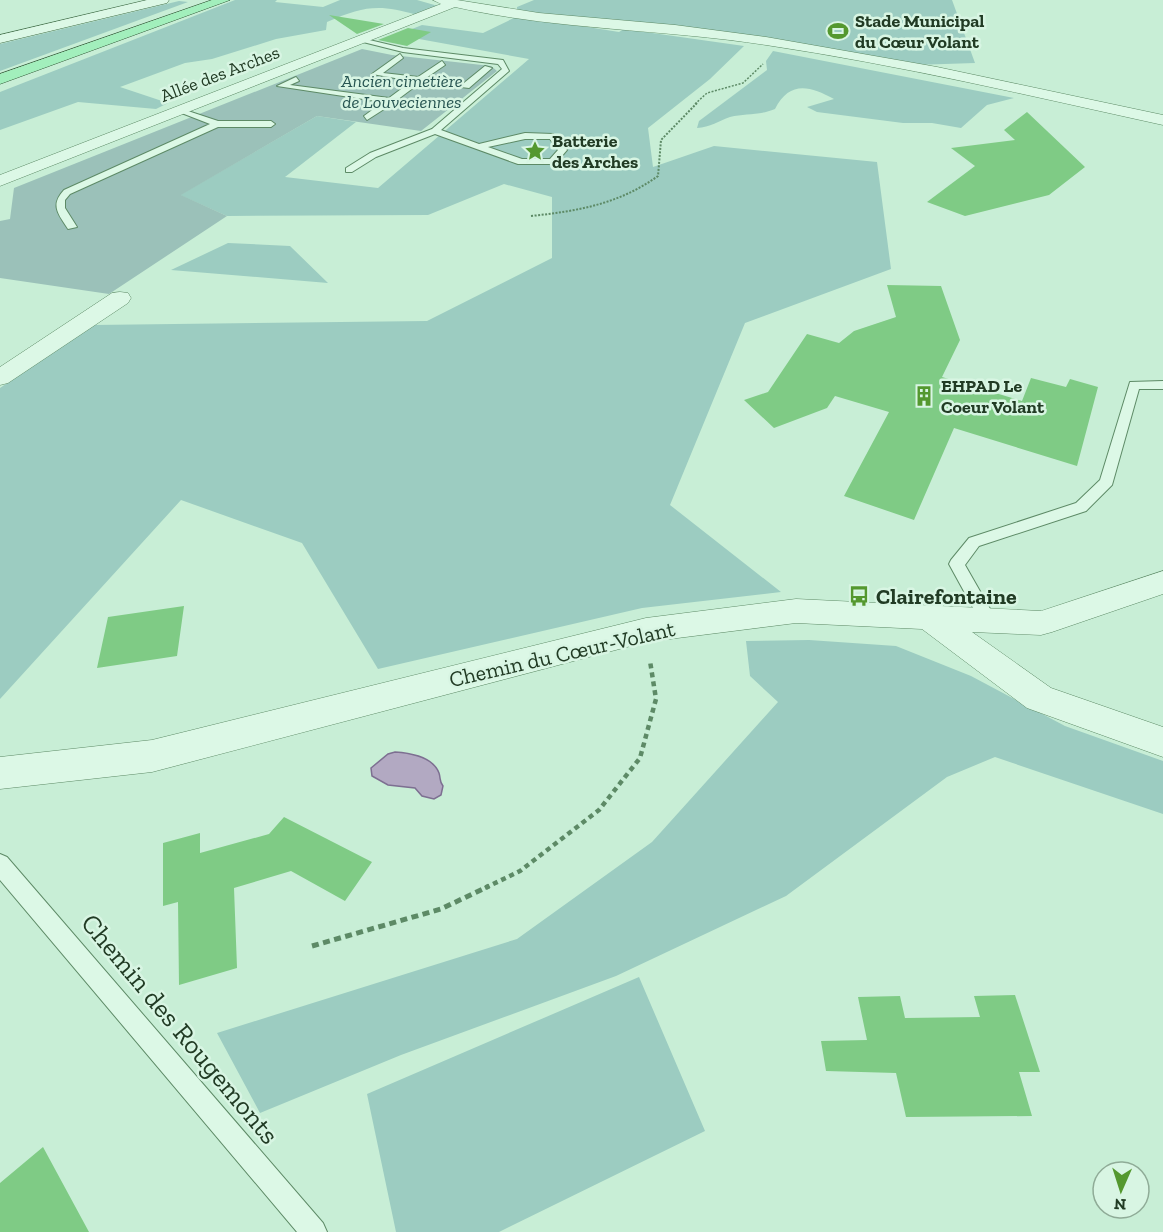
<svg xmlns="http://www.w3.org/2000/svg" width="1163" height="1232" font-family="'Zilla Slab',serif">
	<rect width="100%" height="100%" fill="#c8eed6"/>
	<path fill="#9cccc1" d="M235,0H277L275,2L323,7L340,0H417L438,6L417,15C379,4 364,6 327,22L326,30L276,39L212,59L185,63L120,87L168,103L156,109L78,102L0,130V92Z
		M534,0H952L975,63L914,65L517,11V7Z
		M179,1L188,2L0,71V44Z
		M518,16L619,32L624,29L744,46L710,79L648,128L653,167L714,146L877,162L891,269L745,323L670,505L781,592L642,608L378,669L302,543L181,500L0,699V388L93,325L427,321L552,258V197L504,184L428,215L227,216L180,195L317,116L356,122L285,177L378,188L529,59L397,35L422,25L483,33Z
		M773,51L1014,98L987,105L961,128L932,123H903L817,112L807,107L834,99C809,85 789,81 775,109C758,116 745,113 730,117C719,121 710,127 697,128L699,121L767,70L766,61Z
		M228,243L290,246L328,283L171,270Z
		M809,640L896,646L971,676L1065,726L1163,761V814L995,757L947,777L786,896L616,976L401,1055L260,1113L217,1033L517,939L652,842L778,702L750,676L746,641Z
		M639,977L705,1131L499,1232H396L367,1094Z"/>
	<path fill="#9bc1b9" d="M362,49L392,55L491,66L497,71L421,131L317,116L181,195L227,216L109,294L0,278V221L10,219L14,188Z"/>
	<path fill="#b2a9c2" stroke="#7d6f91" stroke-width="1.5" d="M395,752C410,753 433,757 439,773C441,779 439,781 443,786L441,795L434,799L422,796L415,788L388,785L372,776L371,768L388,754Z"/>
	<path fill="#7fcb85" d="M329,15L384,24L357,34Z
		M408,28L431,32L407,46L378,40Z
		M1027,112L1085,167L1049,195L965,216L927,202L975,166L951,148L1015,140L1004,130Z
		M887,285L941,286L960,340L942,377L1022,401L1031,378L1066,387L1070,379L1098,387L1077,466L954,428L914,520L844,496L889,412L835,396L827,408L774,428L744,400L768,392L807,334L839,343L854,331L896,317Z
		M184,606L177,656L97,668L108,617Z
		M284,817L372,862L345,901L291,871L234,888L237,968L179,985L178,902L163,906V843L200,833V853L269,834Z
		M1015,995L1040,1072H1019L1032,1116L906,1117L896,1073L826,1071L821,1041L867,1040L858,997L900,996L905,1018L980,1017L974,996Z
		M43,1147L89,1232H0V1183Z"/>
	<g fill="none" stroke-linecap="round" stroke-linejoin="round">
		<g stroke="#5d8a66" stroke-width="2">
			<path id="lane" d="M361,38L403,48L503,60L509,71L441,130L479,144L525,133L553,134L567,150L555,164H518L435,134L376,157L352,172H346V168L370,153L432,129L502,69L498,64L403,52L359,41ZM525,139H550L558,150L550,159H522L488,147Z
				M400,54L403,58L383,73L418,77L442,61L445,65L426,78L464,83L485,66L492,68L469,88L421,82L397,100L433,105L436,109L392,104L367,120L364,116L383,102L277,86L296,77L299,81L290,85L389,98L412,81L372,74Z
				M179,108L218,121H271L275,124L271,127H218L70,194L65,200V208L77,227L68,229C58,214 50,205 64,190L210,124L179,112Z
				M1163,381V389H1139L1112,485L1086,511L979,546L965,565L997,621L995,626H983L949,564L951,560L969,538L1076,503L1100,480L1130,382Z
				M0,854L7,857L323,1223L327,1232H297L0,880Z"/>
		</g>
		<g stroke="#5d8a66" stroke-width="1">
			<path id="street" d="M433,0H457L539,13L675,25L766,37L937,67L1163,115V125C1031,96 900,65 766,45C663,29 557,30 455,7L0,186V175L441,4Z
				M120,292L128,293L131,298L128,303L8,383L0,385V367L112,293Z
				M1163,571V594L1052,632L1041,635L972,632L1051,688L1163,727V757L1027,708L922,629L796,623L646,642L152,772L0,789V757L152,740L646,618L796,599L1041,611Z"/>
		</g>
		<g stroke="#406c47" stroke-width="1">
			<path id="secondary" d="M147,0H169L167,3L0,43V35Z"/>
		</g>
		<g stroke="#315836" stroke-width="1">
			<path id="primary" d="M212,0H230L0,84V74Z"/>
		</g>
		<path stroke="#5d8a66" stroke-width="1.5" stroke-dasharray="2 1.5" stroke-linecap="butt" d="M695,104L707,93L743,83L763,64"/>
		<path stroke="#5d8a66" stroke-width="2" stroke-dasharray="2 1.5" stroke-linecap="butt" d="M531,216C578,211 619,204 658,176L661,140L697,103"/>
		<path stroke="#5d8a66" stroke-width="4.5" stroke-dasharray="5 4" stroke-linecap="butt" d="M485,888L520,871L599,810L640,758L656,699L650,661"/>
		<path stroke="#5d8a66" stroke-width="5" stroke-dasharray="7 4.5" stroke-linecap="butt" d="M312,946L441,909L489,886"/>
		<use href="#lane" fill="#dcf8e6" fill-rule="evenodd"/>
		<use href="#street" fill="#dcf8e6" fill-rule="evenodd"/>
		<use href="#secondary" fill="#dcf8e6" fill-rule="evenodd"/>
		<use href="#primary" fill="#a2efbc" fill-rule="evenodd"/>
	</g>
	<defs>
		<g id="stadium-bare" transform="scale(1.62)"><path d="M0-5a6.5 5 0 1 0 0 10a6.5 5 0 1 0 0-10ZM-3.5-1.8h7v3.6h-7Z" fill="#54982f" stroke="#d8f5e3" stroke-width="2.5" paint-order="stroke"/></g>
		<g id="sight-bare" transform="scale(1.62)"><path d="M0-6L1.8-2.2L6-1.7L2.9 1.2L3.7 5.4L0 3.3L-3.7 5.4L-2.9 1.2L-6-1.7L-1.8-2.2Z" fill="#54982f" stroke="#d8f5e3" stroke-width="2.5" paint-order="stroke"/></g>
		<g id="building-bare" transform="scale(1.62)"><path d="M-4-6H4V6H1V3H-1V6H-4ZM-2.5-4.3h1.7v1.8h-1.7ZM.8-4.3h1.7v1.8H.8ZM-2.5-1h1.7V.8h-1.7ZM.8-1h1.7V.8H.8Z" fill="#54982f" stroke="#d8f5e3" stroke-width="2.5" paint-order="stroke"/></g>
		<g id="bus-bare" transform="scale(1.62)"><path d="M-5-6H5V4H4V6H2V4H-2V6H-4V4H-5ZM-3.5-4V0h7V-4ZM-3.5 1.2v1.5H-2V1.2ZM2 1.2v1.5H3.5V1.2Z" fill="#54982f" stroke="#d8f5e3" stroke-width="2.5" paint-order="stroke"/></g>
	</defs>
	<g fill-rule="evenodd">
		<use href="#stadium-bare" x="838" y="31"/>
		<use href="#sight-bare" x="535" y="151"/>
		<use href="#building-bare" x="924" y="396"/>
		<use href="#bus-bare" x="859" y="596"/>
	</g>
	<g text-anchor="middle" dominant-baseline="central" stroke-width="5" stroke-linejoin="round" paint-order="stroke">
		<g font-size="18" font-weight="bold" fill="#213b24" stroke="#d8f5e3" text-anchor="start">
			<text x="855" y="21">Stade Municipal<tspan x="855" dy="21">du Cœur Volant</tspan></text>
			<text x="552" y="141">Batterie<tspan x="552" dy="21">des Arches</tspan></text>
			<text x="941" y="386">EHPAD Le<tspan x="941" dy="21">Coeur Volant</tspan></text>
		</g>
		<g font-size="18" fill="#213b24" stroke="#d8f5e3">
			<text transform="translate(220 74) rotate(-21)">Allée des Arches</text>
		</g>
		<g font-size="18" font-style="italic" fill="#285652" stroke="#d8f5e3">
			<text x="402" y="81">Ancien cimetière<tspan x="402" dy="21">de Louveciennes</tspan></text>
		</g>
		<g font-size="22" font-weight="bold" fill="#213b24" stroke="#d8f5e3" text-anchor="start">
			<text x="876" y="596">Clairefontaine</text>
		</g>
		<g font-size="22" fill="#213b24" stroke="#d8f5e3">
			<text transform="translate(562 654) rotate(-13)">Chemin du Cœur-Volant</text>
		</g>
		<g font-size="27" fill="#213b24" stroke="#d8f5e3">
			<text transform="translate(180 1029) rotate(50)">Chemin des Rougemonts</text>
		</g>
	</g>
	<g transform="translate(1121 1190) rotate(183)"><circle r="28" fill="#d8f5e3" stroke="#8fab97" stroke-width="1.5"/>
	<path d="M0-4.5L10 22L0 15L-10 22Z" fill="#54982f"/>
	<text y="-9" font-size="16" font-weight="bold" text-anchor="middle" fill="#213b24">N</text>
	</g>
</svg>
